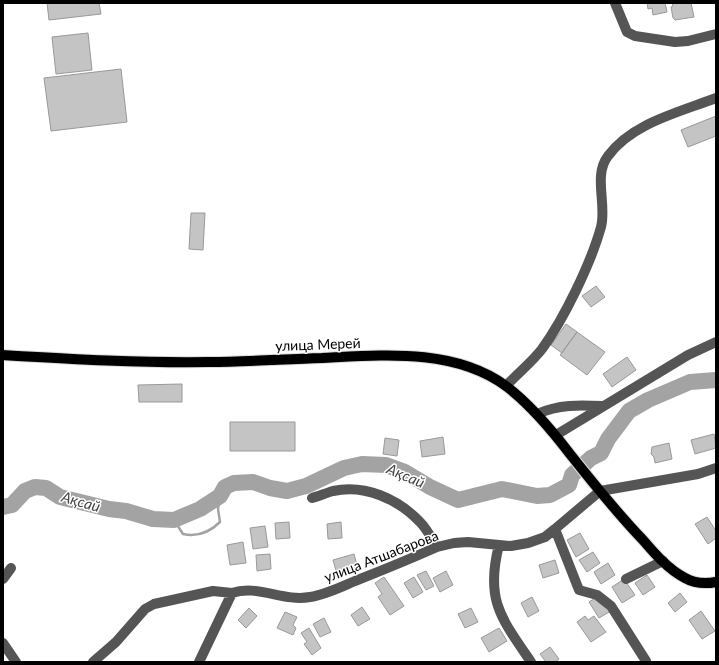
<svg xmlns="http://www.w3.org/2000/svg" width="719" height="665" font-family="Lato,sans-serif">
	<rect width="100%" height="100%" fill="#fff"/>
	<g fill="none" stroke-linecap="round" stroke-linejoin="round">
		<path stroke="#a3a3a3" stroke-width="2.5" d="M174,520L183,534C197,537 209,533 220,522L218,509L220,496"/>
		<path stroke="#a3a3a3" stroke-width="16" d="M3,507L12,505L25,491L35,487L46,488L60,497L109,509L126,511L153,519L174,520L200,509L220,496L225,487L234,483L253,482L270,488L287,491L306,486L344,468L362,464L386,465L405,472L430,487L458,500L502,489L537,496L550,495L569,485L572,475L591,458L601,453L608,439L629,411L648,400L690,382L716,380"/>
	</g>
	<path fill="#c4c4c4" stroke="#999" d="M47,3H99L101,14L49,20Z
		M647,3H665L667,12L653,15L652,8L648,9Z
		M672,3H691L694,17L675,20L673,18L671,7L673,6Z
		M88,33L92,70L56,74L52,37Z
		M121,69L127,122L51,131L44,78Z
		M716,116V136L688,147L681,130Z
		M191,213H205L203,250L189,249Z
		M596,286L605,297L591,307L582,296Z
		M566,324L577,332L562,353L551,345Z
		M577,332L605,352L587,375L560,355Z
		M627,357L636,370L612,387L603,374Z
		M182,384V402H139L138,385Z
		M230,422H295V451H230Z
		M714,434L716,448L695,454L691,440Z
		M443,437L445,454L422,457L420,441Z
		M385,438L399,440L397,456L383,454Z
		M669,443L672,459L655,463L654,457L651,454L652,447Z
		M707,517L716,531V538L708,544L695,524Z
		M289,522L290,538L276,539L275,523Z
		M341,522L342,538L328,539L327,524Z
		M265,526L268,547L253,549L250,528Z
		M580,533L589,549L576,557L567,540Z
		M243,542L246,563L230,565L227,545Z
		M593,552L600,563L587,572L579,560Z
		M270,554L271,569L257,571L256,555Z
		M354,554L358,569L337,574L333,560Z
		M555,560L559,573L543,578L539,565Z
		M608,563L615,575L601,584L594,572Z
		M426,571L434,586L426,590L417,575Z
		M446,571L453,585L440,592L433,578Z
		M647,575L655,587L643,595L635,583Z
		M384,577L404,606L390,615L378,597L382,594L375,583Z
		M414,577L423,592L413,598L404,583Z
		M624,579L635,595L622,603L612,587Z
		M680,593L687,602L675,612L668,603Z
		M532,597L539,611L528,617L521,603Z
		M597,597L611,611L599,618L589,602Z
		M362,607L370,619L358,626L351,615Z
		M249,608L257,616L246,628L238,620Z
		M471,608L478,622L465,628L458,614Z
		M701,611L715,631L702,639L689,620Z
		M285,612L297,617L293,625L296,628L293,635L277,628Z
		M585,616L588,620L594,616L606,632L591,642L577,622Z
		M324,618L331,632L320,637L313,624Z
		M309,628L321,648L312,655L304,644L307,642L301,633Z
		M499,628L507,641L489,652L481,638Z
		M550,647L559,659L555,662H546L540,654Z"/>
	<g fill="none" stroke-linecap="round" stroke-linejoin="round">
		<g stroke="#dbdbdb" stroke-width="12">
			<path id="major" d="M3,355C72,359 140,363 209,362C247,362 285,359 322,358C383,355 454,348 506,386C531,405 551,429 570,454C593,483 617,513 643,540C655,554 668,569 685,578C694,583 706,584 716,582"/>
		</g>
		<path stroke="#555" stroke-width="10" d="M615,3L627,32L635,36L675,42L688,41L716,34
			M506,386C517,374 532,362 542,349C564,319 591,263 601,227C607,205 593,175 608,156C632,123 680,112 716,98
			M537,414C559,404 580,405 603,406
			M556,435L688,355L716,342
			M312,498C319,496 326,493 333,491C365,484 398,499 420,522C427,529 432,539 437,547
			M555,529L579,590L597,595L611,606L646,661
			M499,545C485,600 501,618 531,662
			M3,579L11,568
			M626,579L663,561
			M3,643L16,662
			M93,662L116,642L145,609L154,604L213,591L232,593
			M199,662L232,593C257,584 283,602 310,597C325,595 341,587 355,581C383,570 410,559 437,547L454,543L468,542L511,546L528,543L545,537L555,529L600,491L698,474L716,468"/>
		<use href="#major" stroke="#000" stroke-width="10"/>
	</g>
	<g text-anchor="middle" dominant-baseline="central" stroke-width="3" stroke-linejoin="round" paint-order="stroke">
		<g font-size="14" fill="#000" stroke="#fff">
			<text transform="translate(318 344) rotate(-2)">улица Мерей</text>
			<text transform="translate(381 556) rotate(-21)">улица Атшабарова</text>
		</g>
		<g font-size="15" font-style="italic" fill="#444" stroke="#fff">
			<text transform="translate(406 475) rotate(23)">Ақсай</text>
			<text transform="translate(81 501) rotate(16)">Ақсай</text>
		</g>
	</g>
	<rect width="719" height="665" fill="none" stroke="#000000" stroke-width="8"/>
</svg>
